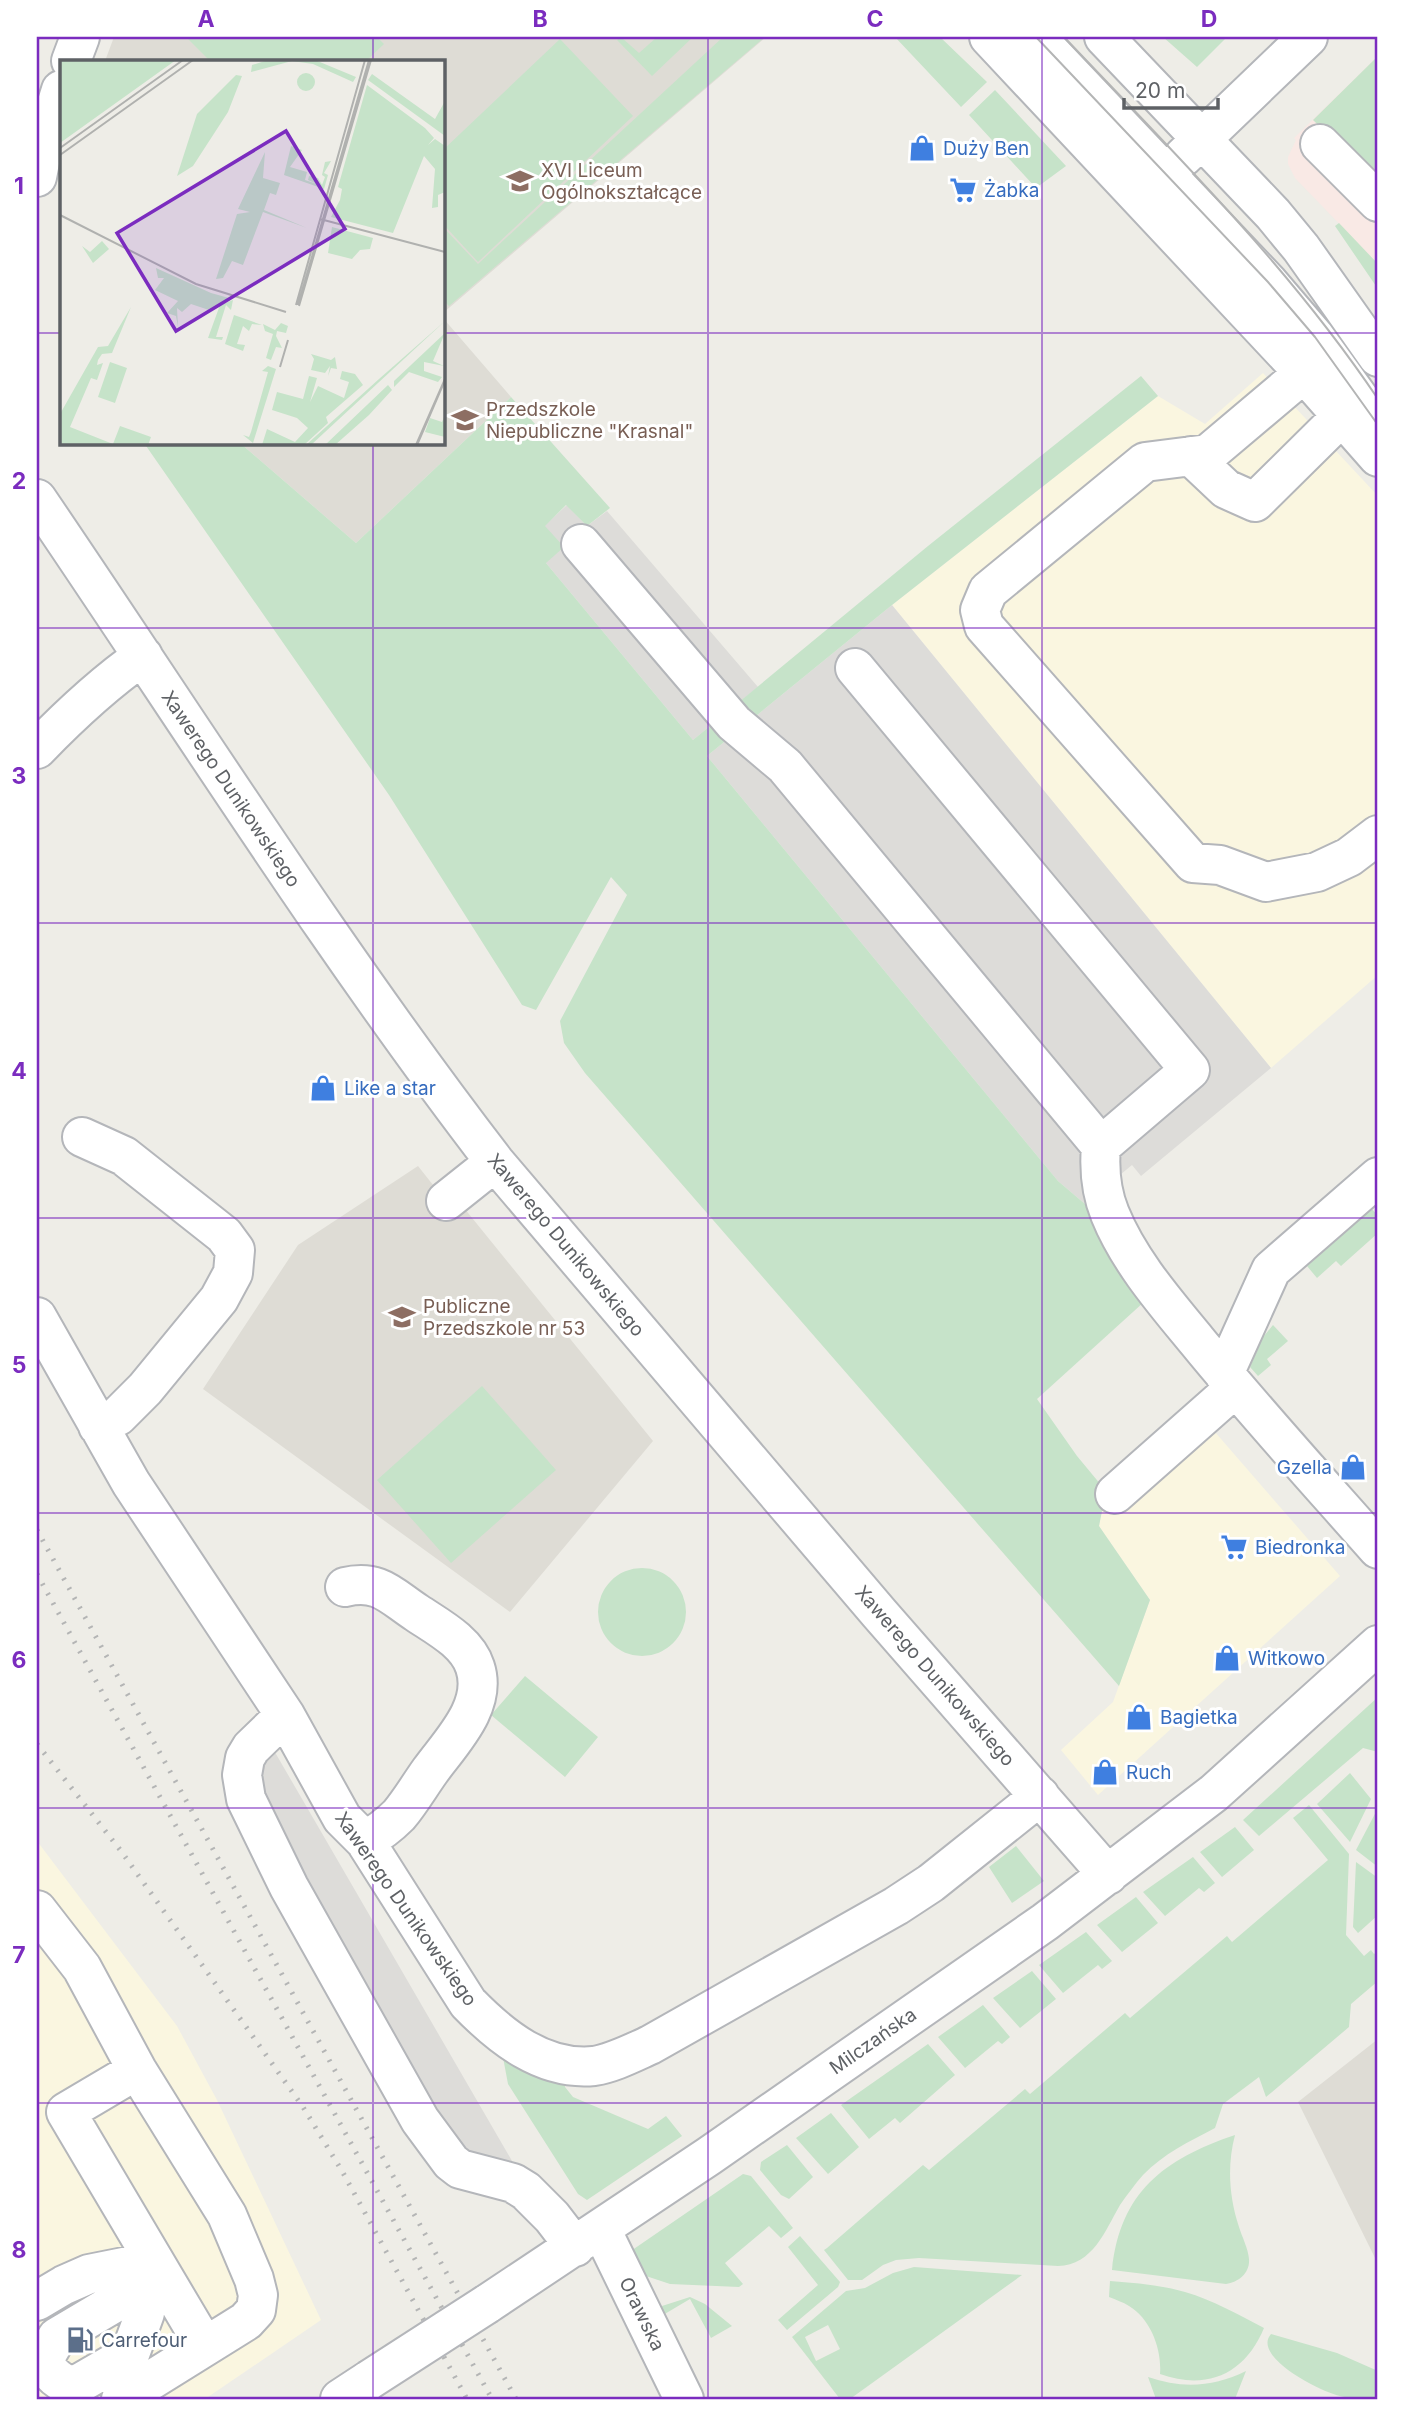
<svg xmlns="http://www.w3.org/2000/svg" width="1415" height="2436" font-family="Inter,sans-serif">
	<rect width="100%" height="100%" fill="#eeede7"/>
	<path fill="#faf6e0" d="M1263,373L1378,496V975L1271,1068L892,605L1158,396L1205,424Z
		M1195,1409L1340,1576L1098,1795L1061,1750L1113,1702L1150,1600L1099,1526L1106,1491Z
		M37,1841L177,2026L217,2100L321,2320L205,2399H37Z"/>
	<path fill="#dddcd9" d="M567,505L587,526L607,511L758,687L693,740L546,563L544,526Z
		M892,605L1271,1068L1141,1176L1132,1165L1085,1204L1058,1181L707,756Z
		M269,1742L515,2166L448,2178L243,1814Z"/>
	<path fill="#dedcd5" d="M114,37H766L443,313V61H105Z
		M443,318L511,397L356,543L240,443H443Z
		M418,1166L452,1209L460,1203L653,1441L510,1612L203,1389L298,1245Z
		M1378,2039V2264L1298,2102Z"/>
	<path fill="#f9e9e5" d="M1378,56V264L1295,178L1288,164V157L1296,140L1294,138Z"/>
	<path fill="#c6e3c9" fill-rule="evenodd" d="M186,37H213L215,39L217,37H377L384,44L366,61H210Z
		M621,37L639,53L657,37H693L652,76L617,40Z
		M723,37H765L449,306L443,300V227L478,264Z
		M895,37H940L987,82L961,107Z
		M1163,37H1227L1197,67Z
		M560,39L633,116L478,262L443,224V150Z
		M1378,56V183L1313,120Z
		M995,90L1066,166L1036,188L969,115Z
		M1339,223L1378,264V289L1335,226Z
		M1141,376L1158,396L892,605L707,756L1058,1181L1085,1204L1112,1252L1144,1302L1037,1399L1077,1456L1106,1491L1099,1526L1150,1600L1119,1686L585,1073L564,1043L560,1021L627,895L611,877L536,1010L522,1005L389,795L144,443H240L356,543L511,397L610,508L587,526L566,505L545,526L564,547L546,563L693,740L928,546Z
		M1372,1209L1378,1216V1233L1341,1266L1336,1261L1317,1278L1307,1266Z
		M1273,1325L1288,1341L1267,1359L1271,1365L1258,1376L1250,1367L1263,1337Z
		M482,1386L556,1470L451,1563L377,1480Z
		M598 1612a44 44 0 1 1 88 0a44 44 0 1 1-88 0Z
		M525,1676L598,1737L565,1777L491,1715Z
		M1378,1697V1752L1363,1748L1259,1836L1243,1820Z
		M1350,1773L1371,1799L1350,1842L1317,1804Z
		M1309,1805L1349,1854L1346,1935L1364,1956L1371,1950L1374,1954L1378,1951V1981L1351,2004L1349,2027L1266,2097L1259,2077L1223,2104L1215,2128C1190,2141 1163,2154 1143,2175C1135,2184 1127,2195 1120,2205C1105,2231 1093,2265 1058,2266L919,2258L896,2260L883,2265L862,2280H848L824,2250L827,2248L923,2165L929,2170L1025,2089L1030,2094L1125,2013L1130,2018L1227,1936L1232,1942L1328,1860L1293,1818Z
		M1378,1808V1867L1356,1850Z
		M1235,1827L1254,1850L1222,1877L1200,1852Z
		M1016,1846L1044,1881L1012,1903L989,1867Z
		M1193,1857L1215,1883L1204,1892L1199,1888L1165,1916L1143,1892Z
		M1356,1862L1378,1878V1918L1377,1916L1358,1933L1353,1927Z
		M1136,1897L1158,1923L1122,1952L1097,1925Z
		M1086,1932L1112,1961L1102,1969L1098,1965L1063,1993L1039,1965Z
		M1032,1971L1056,1999L1020,2028L993,1998Z
		M983,2005L1010,2037L1002,2044L998,2041L965,2068L938,2037Z
		M928,2044L955,2075L900,2123L895,2118L869,2139L841,2105Z
		M502,2052L565,2080V2087L573,2097L648,2129L666,2116L682,2136L587,2200L578,2194L508,2084Z
		M831,2113L859,2147L828,2174L796,2138Z
		M1235,2135C1227,2165 1229,2197 1239,2227C1242,2237 1248,2248 1249,2259C1250,2273 1239,2282 1226,2284L1112,2270C1120,2192 1164,2159 1235,2135Z
		M787,2145L813,2177L789,2199L781,2195L760,2170L761,2162Z
		M743,2174L751,2176L793,2228L781,2238L769,2226L725,2263L743,2284L739,2287L670,2284L637,2273L625,2255Z
		M800,2236L840,2282L838,2287L787,2330L778,2320L818,2285L788,2247Z
		M914,2267L1022,2275L850,2399H840L792,2337L846,2291L865,2288L893,2273ZM828,2325L840,2349L816,2361L805,2337Z
		M1110,2281C1135,2283 1161,2285 1185,2292C1213,2300 1239,2315 1264,2328C1245,2374 1207,2391 1160,2374C1162,2350 1151,2319 1129,2306C1123,2302 1116,2300 1109,2297Z
		M690,2297L705,2304L732,2326L711,2338L690,2299L663,2315L661,2309L662,2306Z
		M1271,2334L1337,2353L1378,2371V2397C1366,2398 1352,2399 1340,2396C1322,2392 1251,2357 1271,2334Z
		M1246,2371L1235,2399H1156L1148,2377C1182,2389 1214,2387 1246,2371Z"/>
	<g fill="none" stroke-linecap="round" stroke-linejoin="round">
		<g stroke="#b4b6ba" stroke-width="42">
			<path id="minor" d="M989,37L1304,373L1378,457
				M1036,37L1268,282L1315,337L1377,423
				M1104,37L1273,214L1301,248L1378,357
				M71,61L80,37
				M1320,144L1378,202
				M1183,157L1308,37
				M37,177L43,147L61,90
				M1304,373L1208,454L1145,462L988,591L980,610L984,626L1193,863L1220,865L1266,882L1317,872L1349,857L1378,835
				M1191,456L1226,489L1255,502L1342,416
				M37,499C188,721 331,949 495,1162L879,1613L1108,1875
				M581,544L734,723L785,766L1101,1146C1099,1169 1101,1192 1110,1214C1129,1261 1165,1302 1197,1341C1255,1412 1317,1480 1378,1549
				M855,668L1190,1070L1101,1146
				M37,749C70,715 104,683 143,656
				M82,1137L124,1156L224,1235L235,1250L233,1273L219,1299L145,1389L118,1416L98,1426
				M446,1201L495,1162
				M37,1317L131,1483L285,1715L342,1818L365,1841L468,2003C501,2037 543,2071 594,2066C613,2063 632,2053 650,2045L896,1906L931,1883L1040,1796
				M1224,1374L1271,1270L1378,1177
				M1115,1494L1235,1388
				M345,1587C379,1579 391,1596 417,1613C438,1627 467,1642 475,1667C488,1706 451,1742 430,1771C420,1785 410,1802 399,1815C389,1825 377,1834 365,1841
				M285,1715L251,1748L245,1758L242,1775L246,1799L289,1887L420,2120L451,2162L460,2169L513,2183L526,2191L552,2217L575,2247
				M37,1910L82,1968L137,2070L227,2215L254,2279L258,2295L256,2310L246,2321L121,2399
				M137,2070L66,2112L204,2345
				M601,2229L684,2399
				M37,2301L64,2285L89,2274L154,2261
				M487,2304L709,2156L1045,1922L1214,1793L1378,1645
				M37,2351C47,2369 53,2380 73,2387L130,2354L145,2313V2285L57,2337L43,2361L37,2365
				M340,2399L369,2380"/>
		</g>
		<use href="#minor" stroke="#fff" stroke-width="38"/>
		<path stroke="#b4b5b5" stroke-width="2" d="M1036,37L1268,282L1315,337L1378,425
			M1064,37C1175,154 1288,265 1378,399"/>
		<path stroke="#b4b5b5" stroke-width="5" stroke-dasharray="2 9" stroke-linecap="butt" d="M37,1530L516,2399
			M37,1574L492,2399
			M37,1744L121,1851L303,2107L342,2171L467,2399"/>
		<g stroke="#b4b6ba" stroke-width="42" stroke-linecap="butt">
			<path id="minor-bridge" d="M369,2380L487,2304"/>
		</g>
		<use href="#minor-bridge" stroke="#fff" stroke-width="38"/>
	</g>
	<path fill="none" stroke="#7b2cbf" stroke-width="2" stroke-opacity="0.55" d="M373,37V61M708,37V2399M1042,37V2399M37,333H61M443,333H1378M373,443V2399M37,628H1378M37,923H1378M37,1218H1378M37,1513H1378M37,1808H1378M37,2103H1378"/>
	<defs>
		<g id="shop-bare" transform="scale(2.1)"><path d="M-5-2.5h2.3a2.7 3.5 0 0 1 5.4 0H5L5.5 6h-11ZM-1.5-2.5h3a1.5 2.3 0 0 0-3 0Z" fill="#3f7fe0" stroke="#fff" stroke-width="2.5" paint-order="stroke"/></g>
		<g id="school-bare" transform="scale(2.1)"><path d="M0-5L7-2L0 1L-7-2ZM-4 1L0 2.5L4 1V4Q0 6-4 4Z" fill="#8d6e63" stroke="#fff" stroke-width="2.5" paint-order="stroke"/></g>
		<g id="supermarket-bare" transform="scale(2.1)"><path d="M-6-5.5h2.5l.6 2H6L4.5 2H-2.5L-4.4-4H-6ZM-1.5 3.2a1.3 1.3 0 1 0 .1 0ZM3 3.2a1.3 1.3 0 1 0 .1 0Z" fill="#3f7fe0" stroke="#fff" stroke-width="2.5" paint-order="stroke"/></g>
		<g id="fuel-bare" transform="scale(2.1)"><path d="M-5.5-6h7V0h2V4h1.3V-2.5L3-4.5l.8-.8L6-3V5H2.5V1h-1V6h-7ZM-4.2-4.7v3.2H.2V-4.7Z" fill="#5c6f8a" stroke="#fff" stroke-width="2.5" paint-order="stroke"/></g>
	</defs>
	<g fill-rule="evenodd">
		<use href="#shop-bare" x="922" y="148"/>
		<use href="#school-bare" x="520" y="181"/>
		<use href="#supermarket-bare" x="963" y="190"/>
		<use href="#school-bare" x="465" y="420"/>
		<use href="#shop-bare" x="323" y="1088"/>
		<use href="#school-bare" x="402" y="1317"/>
		<use href="#shop-bare" x="1353" y="1467"/>
		<use href="#supermarket-bare" x="1234" y="1547"/>
		<use href="#shop-bare" x="1227" y="1658"/>
		<use href="#shop-bare" x="1139" y="1717"/>
		<use href="#shop-bare" x="1105" y="1772"/>
		<use href="#fuel-bare" x="80" y="2340"/>
	</g>
	<g text-anchor="middle" dominant-baseline="central" stroke-width="6" stroke-linejoin="round" paint-order="stroke">
		<g font-size="19" fill="#366cbe" stroke="#fff" text-anchor="start">
			<text x="943" y="148">Duży Ben</text>
			<text x="984" y="190">Żabka</text>
			<text x="344" y="1088">Like a star</text>
			<text x="1332" y="1467" text-anchor="end">Gzella</text>
			<text x="1255" y="1547">Biedronka</text>
			<text x="1248" y="1658">Witkowo</text>
			<text x="1160" y="1717">Bagietka</text>
			<text x="1126" y="1772">Ruch</text>
		</g>
		<g font-size="19" fill="#785e54" stroke="#fff" text-anchor="start">
			<text x="541" y="170">XVI Liceum<tspan x="541" dy="22">Ogólnokształcące</tspan></text>
			<text x="486" y="409">Przedszkole<tspan x="486" dy="22">Niepubliczne "Krasnal"</tspan></text>
			<text x="423" y="1306">Publiczne<tspan x="423" dy="22">Przedszkole nr 53</tspan></text>
		</g>
		<g font-size="19" fill="#5e6165" stroke="#fff">
			<text transform="translate(231 789) rotate(56)">Xawerego Dunikowskiego</text>
			<text transform="translate(566 1245) rotate(50)">Xawerego Dunikowskiego</text>
			<text transform="translate(935 1676) rotate(49)">Xawerego Dunikowskiego</text>
			<text transform="translate(406 1909) rotate(55)">Xawerego Dunikowskiego</text>
			<text transform="translate(873 2041) rotate(-35)">Milczańska</text>
			<text transform="translate(642 2314) rotate(64)">Orawska</text>
		</g>
		<g font-size="19" fill="#4e5e75" stroke="#fff" text-anchor="start">
			<text x="101" y="2340">Carrefour</text>
		</g>
	</g>
	<g transform="translate(60 60)">
		<rect width="385" height="385" fill="#eeede7"/>
		<path d="M0,0H116L0,83ZM208,0H255L296,17L293,22L253,4L232,1L191,12L192,5ZM237 22a9 9 0 1 1 18 0a9 9 0 1 1-18 0ZM312,14L375,59L385,41V76L308,20ZM176,15L182,16L168,52L133,106L117,116L137,54ZM307,25L365,68L374,78L368,85L375,79L385,86V132L378,135V147L372,148L375,109L364,96L333,173L271,157L280,140L282,129L278,127ZM231,86L242,90L230,107L247,112L245,120L257,124L248,120L249,116L258,118L262,125L265,117L262,115L265,102L271,101L264,113L268,115L264,129L224,115ZM205,92L203,118L220,123L216,135L210,133L204,150L247,168L203,152L183,205L172,201L163,218L156,219L177,154L190,152L178,149ZM272,167L313,178L310,189L300,190L292,199L268,193ZM42,181L49,189L33,203L22,186L30,192ZM96,208L151,233L169,238L149,250L131,244L122,252L117,248L118,267L116,256L107,253L118,241L95,230L104,218H98ZM173,240L171,250L166,245L156,277H163L162,280L148,278L160,245ZM71,247L52,293L42,294L38,300L37,305L43,303L37,320L31,318L10,367L53,384L60,366L91,377L88,385L0,384V354L38,287L48,286ZM174,255L202,265L192,264L189,271L183,266L177,284L185,285L183,291L165,284ZM385,261L251,385H246L319,319ZM221,263L228,266L226,273L217,271L216,276L222,288L216,287L211,300L206,298L213,274L205,271L203,264L215,270ZM385,273L373,301L384,306L364,302V311L382,317L378,322L349,312L334,327V321ZM251,294L271,300L275,297L277,309L271,308L268,316L270,306L265,313L251,310L254,299ZM50,302L67,308L55,343L38,337ZM208,306L216,309L193,383L183,375L189,377L191,372L208,312L202,311ZM282,311L295,314L303,325L266,357L268,363L244,385H202L207,369L235,382L248,368L237,358L212,350L217,332L243,339L249,316L257,318L250,342L258,326L284,338L289,322L280,319ZM328,325L332,330L309,355L275,385H265ZM385,355V377L365,372L370,358L382,362Z" fill="#c6e3c9"/>
		<path fill="none" stroke="#b0b1af" stroke-width="2" d="M0,88L123,0M0,95L133,0M0,155L136,224L226,252M260,159L385,192M236,245L305,0M238,245L309,0M239,246L311,0M220,307L228,280M356,385L385,319M357,385L385,320"/>
		<path fill="#7b2cbf" fill-opacity="0.15" stroke="#7b2cbf" stroke-width="3.5" d="M226,71L285,169L116,271L57,173Z"/>
		<rect width="385" height="385" fill="none" stroke="#5e6165" stroke-width="3.5"/>
	</g>
	<rect width="1415" height="2436" fill="none" stroke="#ffffff" stroke-width="77"/>
	<path d="M1124 98v10h94v-10" fill="none" stroke="#5e6165" stroke-width="3.5"/>
	<text x="1135" y="98" font-size="21" fill="#5e6165" stroke="#ffffff" stroke-width="5" paint-order="stroke">20 m</text>
	<rect x="38" y="38" width="1338" height="2360" fill="none" stroke="#7b2cbf" stroke-width="2.5"/>
	<g font-size="23" text-anchor="middle" font-weight="bold" fill="#7b2cbf">
		<text x="206" y="27">A</text>
		<text x="540" y="27">B</text>
		<text x="875" y="27">C</text>
		<text x="1209" y="27">D</text>
		<text x="19" y="194">1</text>
		<text x="19" y="489">2</text>
		<text x="19" y="784">3</text>
		<text x="19" y="1079">4</text>
		<text x="19" y="1373">5</text>
		<text x="19" y="1668">6</text>
		<text x="19" y="1963">7</text>
		<text x="19" y="2258">8</text>
	</g>
</svg>
